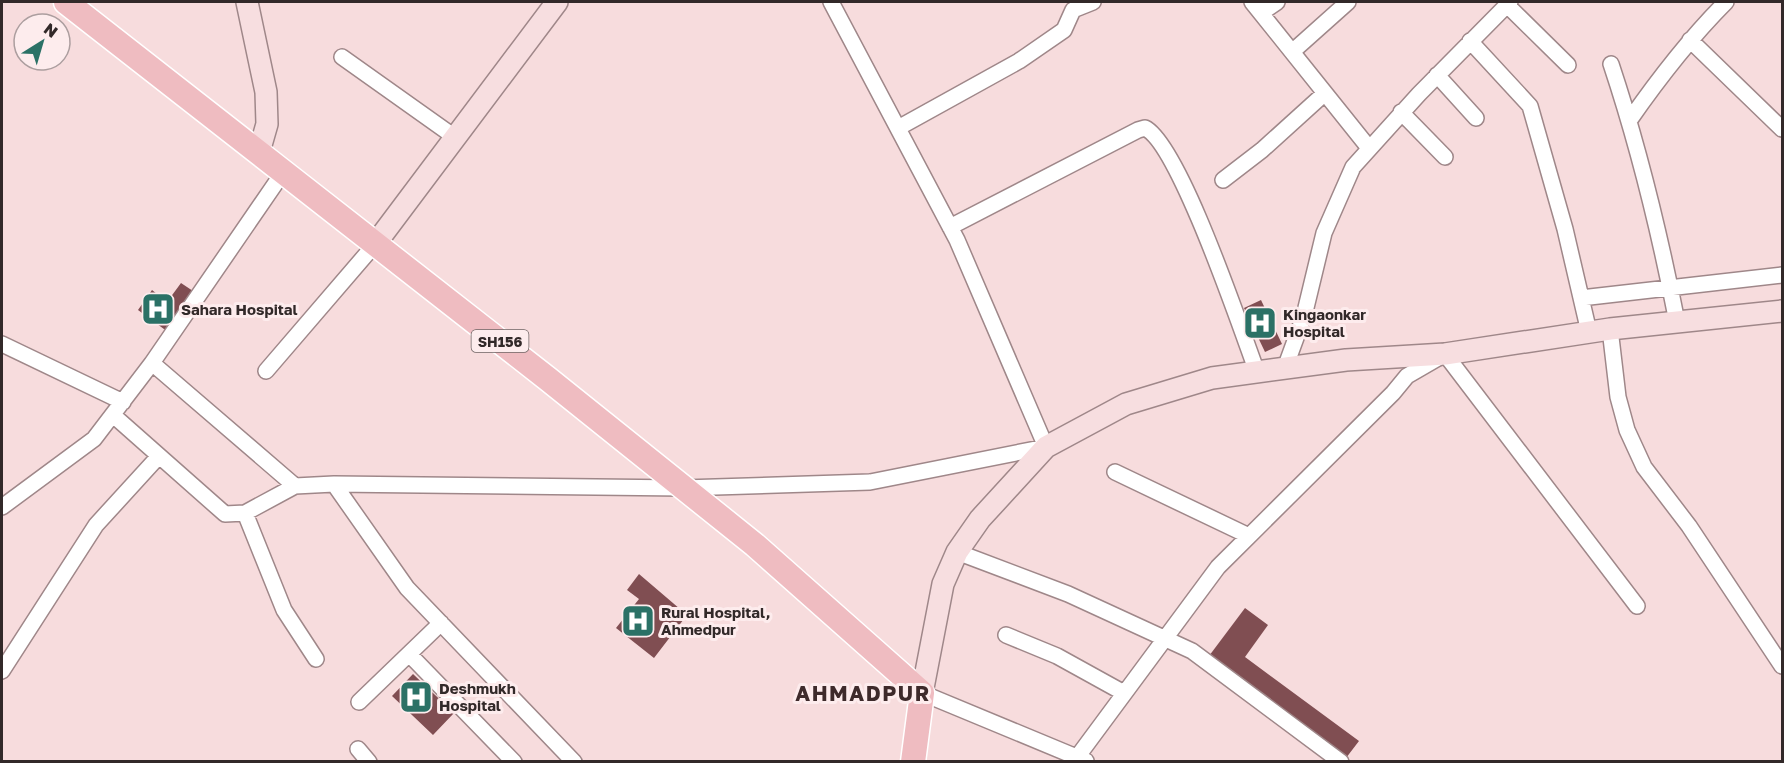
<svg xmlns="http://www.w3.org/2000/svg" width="1784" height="763" font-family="'Golos Text',sans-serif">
	<rect width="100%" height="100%" fill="#f7dcdd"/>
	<path fill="#804e52" d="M181,283L196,293L168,332L138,310L152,290L167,302Z
		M1261,300L1282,344L1265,352L1244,308Z
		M639,574L687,615L654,658L616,628L639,599L627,590Z
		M1245,608L1268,625L1245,657L1359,741L1346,758L1209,656Z
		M413,674L454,713L433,735L392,696Z"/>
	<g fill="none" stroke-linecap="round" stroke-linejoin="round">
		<g stroke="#9f8789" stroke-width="18">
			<path id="street" d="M1252,2L1369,148
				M1507,5L1568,65
				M1261,13L1277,2
				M1690,40L1782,129
				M1470,41L1530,106L1565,229L1589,332
				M1292,52L1348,2
				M342,57L456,138
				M1611,64C1639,148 1660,235 1677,322
				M1437,75L1476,118
				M1401,112L1445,157
				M1629,121C1659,78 1689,39 1726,2
				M898,128L1019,61L1064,30L1073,10L1093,2
				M284,171L152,363L295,486L334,484
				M1223,180L1262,150L1325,93
				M950,227L1138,130L1145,128C1179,144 1241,329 1257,372
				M1581,298L1782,275
				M1610,329L1618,397L1627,430L1644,467L1689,526L1782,666
				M2,344L123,402
				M1285,368L1304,316L1324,233L1353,167L1419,94L1510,2
				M266,371L376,243
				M113,415L225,514L245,513L295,486
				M1115,472L1249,536
				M2,507L94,439L152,363
				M245,513L284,610L316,659
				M957,552L1068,594L1192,651L1341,762
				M1006,635L1057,656L1124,693
				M409,654L514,762
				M2,671L96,525L159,456
				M922,693L1086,761
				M359,702L441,623
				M358,749L369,762
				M1078,756L1218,567L1393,393L1407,376L1445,354L1637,606
				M574,762L407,588L334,484L683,488L870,482L1046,447L957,240L831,2"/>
		</g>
		<g stroke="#9f8789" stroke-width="24">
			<path id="secondary" d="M247,2L266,92L267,124L259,152
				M376,243L557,2
				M922,693L943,584L957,552L980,519L1046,447L1126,404L1212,378L1346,360L1445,354L1610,329L1782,311"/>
		</g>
		<g stroke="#fff" stroke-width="27">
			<path id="primary" d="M66,2L548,379L755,545L922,693L913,762"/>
		</g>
		<use href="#street" stroke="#fff" stroke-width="15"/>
		<use href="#secondary" stroke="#f7dee0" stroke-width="21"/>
		<use href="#primary" stroke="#efbcc1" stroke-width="24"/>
	</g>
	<defs>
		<g id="hospital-square" transform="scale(1.725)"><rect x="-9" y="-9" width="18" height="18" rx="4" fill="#2b7166" stroke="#fdeced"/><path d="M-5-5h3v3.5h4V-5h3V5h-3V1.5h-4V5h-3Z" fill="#fff"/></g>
	</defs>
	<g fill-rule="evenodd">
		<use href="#hospital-square" x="158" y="309"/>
		<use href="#hospital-square" x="1260" y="323"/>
		<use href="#hospital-square" x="638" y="621"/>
		<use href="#hospital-square" x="416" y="697"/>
	</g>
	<g text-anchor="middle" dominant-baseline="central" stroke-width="6" stroke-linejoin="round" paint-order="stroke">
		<rect fill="#fdeced" stroke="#6f6464" stroke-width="1.5" x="471.5" y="330" width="57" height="22" rx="4.5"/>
		<g font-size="14" font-weight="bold" fill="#322929">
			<text x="500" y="341">SH156</text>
		</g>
		<g font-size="15" font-weight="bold" fill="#322929" stroke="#fdeced" text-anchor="start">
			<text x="181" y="309">Sahara Hospital</text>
			<text x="1283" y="314">Kingaonkar<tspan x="1283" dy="17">Hospital</tspan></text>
			<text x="661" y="612">Rural Hospital,<tspan x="661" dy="17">Ahmedpur</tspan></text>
			<text x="439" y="688">Deshmukh<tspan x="439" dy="17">Hospital</tspan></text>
		</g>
		<g font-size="21" font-weight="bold" letter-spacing="1.5" fill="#3e2a2b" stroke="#fdeced">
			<text x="863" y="693">AHMADPUR</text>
		</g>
	</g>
	<rect width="1784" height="763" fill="none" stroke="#322929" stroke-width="6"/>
	<g transform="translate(42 42) rotate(37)"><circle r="28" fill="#fdeced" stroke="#ac9e9f" stroke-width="1.5"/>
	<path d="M0-4.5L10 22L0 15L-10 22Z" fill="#2b7166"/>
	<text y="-9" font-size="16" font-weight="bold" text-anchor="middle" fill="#322929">N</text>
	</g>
</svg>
